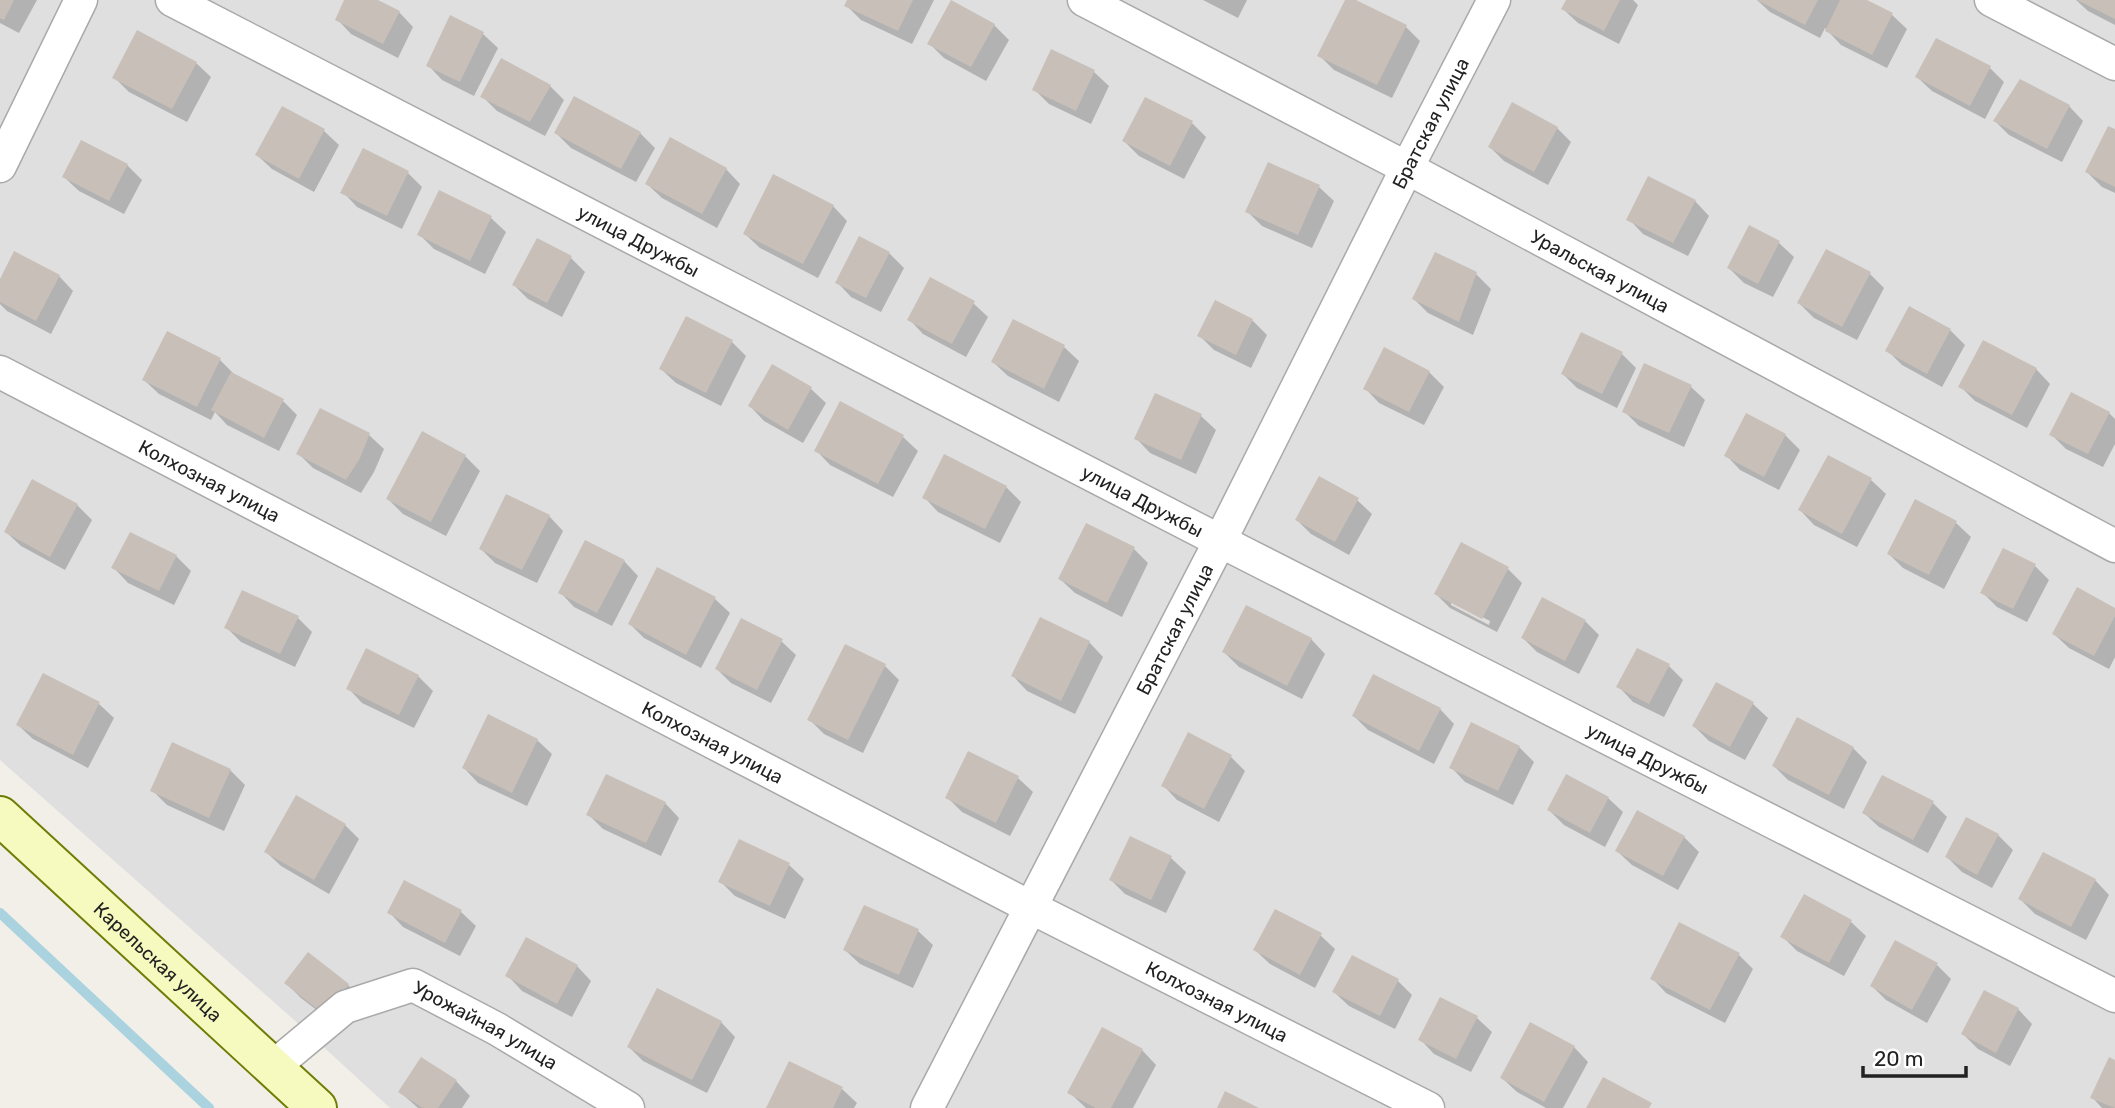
<svg xmlns="http://www.w3.org/2000/svg" width="2115" height="1108" font-family="Rubik,sans-serif">
	<rect width="100%" height="100%" fill="#f2efe9"/>
	<path fill="#e0dfdf" d="M0,0H2115V1108H390L293,1019L0,760Z"/>
	<path fill="#0003" fill-rule="evenodd" d="M0,0H37L19,33L0,23Z
		M346,0H374L399,12L413,27L398,58L351,34L337,19Z
		M849,0H934L912,44L861,20L846,5Z
		M1203,0H1247L1238,18Z
		M1347,0H1352L1406,27L1420,41L1392,98L1334,70L1319,55Z
		M1568,0H1633L1638,5L1619,44L1578,23L1563,9Z
		M1757,0H1863L1892,15L1907,29L1887,68L1841,45L1825,28L1820,38L1770,12Z
		M2076,0H2115V25L2088,11Z
		M451,17L483,34L498,48L474,96L442,80L428,65Z
		M994,25L1009,40L986,81L944,58L929,43Z
		M196,63L211,77L187,122L129,92L114,77Z
		M1990,68L2004,82L1985,119L1932,91L1917,77Z
		M1094,72L1109,86L1091,124L1049,104L1034,89Z
		M550,86L564,100L545,136L497,111L482,96Z
		M2069,106L2083,121L2062,162L2009,135L1995,121Z
		M282,108L324,131L339,145L314,192L272,169L257,155Z
		M1192,123L1206,137L1184,179L1139,156L1124,141Z
		M1557,128L1571,142L1548,185L1504,161L1490,147Z
		M2115,131V193L2102,187L2087,172Z
		M556,133H640L655,148L636,182L571,148Z
		M82,142L127,165L142,180L124,214L79,191L64,177Z
		M726,169L740,184L717,228L662,198L647,184Z
		M408,173L422,187L402,229L357,207L343,192Z
		M1319,187L1334,201L1312,248L1262,226L1247,211Z
		M1695,201L1709,216L1688,256L1643,234L1629,219Z
		M833,206L847,221L818,278L760,248L745,234Z
		M491,218L506,232L485,274L434,249L419,234Z
		M1750,228L1779,243L1794,257L1773,297L1744,283L1729,268Z
		M889,253L904,268L881,312L851,297L837,282Z
		M571,258L585,272L562,317L528,299L514,285Z
		M1476,274L1491,289L1473,335L1428,313L1414,299Z
		M1870,274L1884,288L1857,340L1814,318L1799,303Z
		M59,276L73,291L51,334L7,311L0,304V283Z
		M1216,302L1252,320L1267,335L1251,368L1214,350L1199,335Z
		M973,303L988,317L966,357L923,334L909,319Z
		M1013,321L1064,347L1079,361L1059,402L1008,376L993,362Z
		M1950,330L1965,345L1942,387L1902,365L1887,350Z
		M732,342L746,356L721,406L676,383L661,369Z
		M1622,354L1636,368L1617,408L1577,388L1563,374Z
		M220,360L234,374L283,401L297,415L279,451L227,425L215,412L211,420L159,394L144,380Z
		M772,367L811,389L826,403L803,443L764,421L750,406Z
		M2036,369L2050,384L2027,428L1975,401L1960,386Z
		M1429,372L1444,387L1424,425L1379,403L1365,388Z
		M1690,386L1705,400L1684,447L1639,426L1624,411Z
		M1156,395L1201,416L1216,430L1196,474L1150,453L1136,438Z
		M2109,413L2115,419V444L2103,467L2066,449L2051,434Z
		M369,435L384,449L374,472L361,493L313,468L299,454Z
		M1785,435L1800,450L1779,490L1740,470L1726,455Z
		M903,437L918,451L893,497L830,465L816,450Z
		M465,456L480,471L446,536L403,514L388,499Z
		M1871,480L1886,494L1857,547L1814,525L1800,510Z
		M33,482L77,505L92,520L65,570L21,546L6,532Z
		M1006,487L1021,502L1000,543L938,512L924,497Z
		M1357,500L1372,514L1349,555L1311,534L1297,520Z
		M549,516L563,531L537,583L495,563L481,549Z
		M1956,523L1971,537L1944,589L1903,568L1889,554Z
		M1134,549L1148,563L1122,617L1075,593L1060,579Z
		M176,556L191,571L174,605L128,583L114,568Z
		M624,561L638,576L612,626L574,607L560,592Z
		M2035,566L2049,580L2027,622L1997,607L1982,592Z
		M658,569L715,599L730,613L701,668L644,638L630,624Z
		M1508,569L1522,583L1497,632L1450,608L1436,594ZM1451,601L1490,621L1489,625L1451,605Z
		M2115,610V657L2109,669L2069,648L2054,634Z
		M298,618L312,632L295,667L241,642L226,627Z
		M1585,621L1599,635L1579,674L1537,652L1523,638Z
		M1311,639L1325,654L1302,699L1239,667L1224,652Z
		M781,641L796,655L771,703L731,683L717,669Z
		M1089,642L1103,657L1075,714L1027,691L1013,676Z
		M885,666L899,680L863,753L824,734L809,719Z
		M1669,666L1683,680L1664,717L1633,702L1619,687Z
		M44,675L99,704L114,718L88,768L33,739L18,725Z
		M418,676L433,691L414,728L362,703L348,688Z
		M1717,685L1753,704L1768,718L1745,760L1709,741L1694,726Z
		M1440,709L1454,724L1434,764L1368,730L1354,716Z
		M537,740L552,754L527,806L478,783L464,768Z
		M1519,747L1534,762L1513,805L1465,782L1451,767Z
		M1853,748L1867,762L1844,809L1788,780L1774,766Z
		M969,754L1018,778L1033,792L1010,836L962,812L947,797Z
		M1231,757L1245,771L1219,822L1177,800L1163,785Z
		M230,770L245,785L224,831L167,805L152,790Z
		M1608,798L1623,812L1605,847L1564,825L1549,810Z
		M665,803L679,818L661,856L603,829L589,815Z
		M1933,803L1947,817L1928,853L1879,827L1864,813Z
		M345,825L359,839L329,894L281,866L266,852Z
		M1998,835L2013,850L1992,888L1962,872L1947,857Z
		M1684,837L1699,852L1678,890L1632,865L1617,851Z
		M1131,838L1171,858L1186,872L1166,913L1125,894L1111,880Z
		M739,841L789,865L804,879L785,919L735,896L720,881Z
		M2095,880L2109,895L2086,940L2035,914L2020,899Z
		M404,883L461,912L476,926L460,956L403,927L389,912Z
		M1804,896L1851,922L1866,936L1844,976L1797,951L1782,936Z
		M865,907L918,931L933,945L913,988L860,964L845,950Z
		M1320,935L1335,949L1315,988L1270,964L1255,950Z
		M1739,955L1753,969L1725,1023L1666,993L1652,978Z
		M1937,965L1951,979L1927,1023L1886,1000L1872,986Z
		M577,966L591,981L572,1017L522,991L508,976Z
		M1398,981L1412,995L1395,1029L1349,1006L1334,992Z
		M286,983L348,985L362,1000L340,1028L301,998Z
		M1441,999L1477,1018L1492,1032L1471,1072L1434,1054L1420,1039Z
		M2018,1009L2032,1024L2010,1066L1978,1049L1963,1034Z
		M721,1022L735,1037L707,1093L643,1061L629,1047Z
		M1574,1047L1588,1062L1563,1108H1546L1517,1092L1502,1078Z
		M1142,1050L1156,1065L1133,1108H1086L1069,1092Z
		M2115,1062V1108H2102L2092,1097Z
		M790,1063L842,1089L857,1103L854,1108H768Z
		M456,1081L470,1096L462,1108H418L400,1092Z"/>
	<g fill="none" stroke-linecap="round" stroke-linejoin="round">
		<path stroke="#aad3df" stroke-width="10" d="M0,913L209,1108"/>
	</g>
	<path fill="#c7bfb8" d="M0,0H14L4,20L0,18Z
		M344,0H378L400,11L383,44L335,20Z
		M847,0H913L898,31L844,6Z
		M951,0L995,24L971,67L927,44Z
		M1345,0H1356L1407,25L1377,85L1317,56Z
		M1566,0H1620L1604,31L1561,9Z
		M1757,0H1818L1805,25Z
		M1840,0H1867L1893,13L1872,55L1825,31Z
		M2077,0H2115V19Z
		M450,15L484,32L460,82L426,66Z
		M137,30L197,62L172,109L112,78Z
		M1936,38L1991,66L1970,106L1915,77Z
		M1051,49L1095,70L1076,111L1032,90Z
		M501,58L551,85L530,122L480,97Z
		M2020,79L2070,105L2047,149L1993,121Z
		M574,96L641,132L621,169L554,133Z
		M1145,97L1193,121L1170,166L1122,141Z
		M1512,102L1558,127L1534,172L1488,147Z
		M282,106L325,129L299,179L255,155Z
		M2108,126L2115,129V187L2085,172Z
		M670,137L727,168L702,214L645,184Z
		M81,140L128,164L109,201L62,177Z
		M363,148L409,171L387,216L340,193Z
		M1268,162L1320,185L1298,235L1245,212Z
		M773,174L834,205L803,264L743,234Z
		M1648,176L1696,200L1673,243L1626,220Z
		M439,190L492,216L470,261L417,235Z
		M1749,225L1780,241L1758,284L1727,268Z
		M859,236L890,252L866,298L835,283Z
		M537,238L572,256L547,303L512,285Z
		M1826,249L1871,272L1842,327L1797,303Z
		M14,251L60,275L36,321L0,302V279Z
		M1435,252L1477,272L1459,322L1412,299Z
		M930,277L975,301L952,344L907,320Z
		M1215,300L1253,319L1236,355L1197,336Z
		M1909,306L1951,329L1927,374L1885,351Z
		M686,316L733,340L706,393L659,369Z
		M1013,319L1065,345L1044,389L991,362Z
		M167,331L221,358L197,407L142,380Z
		M1581,332L1623,352L1602,394L1561,374Z
		M1983,340L2037,368L2012,415L1958,387Z
		M1384,347L1430,371L1409,412L1363,389Z
		M1644,363L1692,385L1669,433L1622,412Z
		M772,364L812,387L788,430L748,406Z
		M231,372L284,399L264,438L211,410Z
		M2071,392L2110,412L2088,454L2049,435Z
		M1155,393L1202,414L1181,460L1134,439Z
		M840,401L904,435L878,484L814,451Z
		M320,408L370,433L360,458L346,480L296,454Z
		M1746,413L1786,434L1764,477L1724,456Z
		M422,431L466,455L431,522L386,499Z
		M944,454L1007,486L985,529L922,498Z
		M1828,455L1872,478L1842,534L1798,510Z
		M1319,476L1359,498L1335,542L1295,520Z
		M32,479L78,504L50,557L4,532Z
		M506,494L550,515L522,570L479,549Z
		M1915,499L1957,521L1929,575L1887,554Z
		M1086,523L1135,547L1107,603L1058,579Z
		M130,532L177,555L159,591L111,568Z
		M585,540L625,560L597,613L558,593Z
		M1461,542L1509,567L1482,619L1434,594Z
		M2003,548L2036,564L2013,609L1980,593Z
		M657,567L716,597L686,655L628,624Z
		M2077,587L2115,608V616L2094,656L2052,634Z
		M242,590L299,616L280,654L224,628Z
		M1542,597L1586,620L1565,661L1521,638Z
		M1246,605L1312,638L1287,686L1222,652Z
		M1040,617L1090,641L1061,701L1011,676Z
		M741,618L783,639L757,690L715,669Z
		M845,644L886,664L848,740L807,720Z
		M366,648L419,675L399,715L346,689Z
		M1637,648L1670,664L1649,704L1616,687Z
		M43,673L100,702L73,755L16,725Z
		M1373,674L1441,708L1419,751L1352,716Z
		M1716,682L1754,702L1730,747L1692,726Z
		M488,714L538,739L512,793L462,768Z
		M1797,717L1854,747L1829,795L1772,766Z
		M1471,722L1520,746L1498,791L1449,768Z
		M1188,732L1232,755L1204,809L1161,786Z
		M172,742L231,769L209,818L150,791Z
		M968,751L1019,776L996,823L945,798Z
		M606,774L666,802L646,843L586,815Z
		M1566,774L1609,797L1590,833L1547,810Z
		M1882,775L1934,801L1913,840L1862,813Z
		M296,795L346,824L314,880L264,852Z
		M1637,810L1685,836L1663,876L1615,851Z
		M1966,817L1999,834L1977,875L1945,857Z
		M1130,836L1172,856L1151,900L1109,880Z
		M739,839L790,863L770,906L718,882Z
		M2043,852L2096,879L2071,927L2018,899Z
		M404,880L462,910L445,943L387,913Z
		M1804,894L1852,920L1829,963L1780,937Z
		M864,905L919,929L899,975L843,950Z
		M1275,909L1322,933L1300,975L1253,950Z
		M1679,922L1740,953L1710,1010L1650,979Z
		M526,937L578,965L557,1004L505,976Z
		M1895,940L1938,963L1912,1010L1870,986Z
		M308,952L349,984L325,1015L284,983Z
		M1352,955L1399,979L1380,1016L1332,992Z
		M657,988L722,1021L692,1080L627,1047Z
		M1984,990L2019,1008L1996,1053L1961,1034Z
		M1440,997L1478,1016L1456,1059L1418,1040Z
		M1530,1022L1575,1046L1544,1102L1500,1078Z
		M1102,1027L1143,1049L1111,1108H1096L1067,1093Z
		M421,1057L457,1080L438,1108H423L398,1092Z
		M2109,1057L2115,1060V1108L2090,1098Z
		M789,1061L843,1087L833,1108H766Z
		M1603,1077L1652,1103L1649,1108H1586Z
		M1225,1091L1259,1108H1217Z"/>
	<g fill="none" stroke-linecap="round" stroke-linejoin="round">
		<g stroke="#a9a9a9" stroke-width="35">
			<g id="street">
				<path id="s1" d="M172,0L1220,541L2115,996"/>
				<path id="s2" d="M1084,0L1407,168L2115,546"/>
				<path d="M1991,0L2115,64"/>
				<path d="M0,166L81,0"/>
				<path id="s3" d="M0,372L1030,907L1428,1108"/>
				<path id="s4" d="M273,1067L345,1007L413,985L497,1029L628,1108"/>
				<path id="s5" d="M927,1108L1220,541L1407,168L1494,0"/>
			</g>
		</g>
		<g stroke="#707d05" stroke-width="42">
			<g id="secondary">
				<path id="s6" d="M0,816L317,1108"/>
			</g>
		</g>
		<use href="#street" stroke="#fff" stroke-width="32"/>
		<use href="#secondary" stroke="#f7fabf" stroke-width="38"/>
	</g>
	<g text-anchor="middle" dominant-baseline="central" stroke-width="6" stroke-linejoin="round" paint-order="stroke">
		<g font-size="19" fill="#222" stroke="#fff">
			<text stroke="none"><textPath href="#s5" startOffset="1106">Братская улица</textPath></text>
			<text stroke="none"><textPath href="#s1" startOffset="525">улица Дружбы</textPath></text>
			<text stroke="none"><textPath href="#s2" startOffset="583">Уральская улица</textPath></text>
			<text stroke="none"><textPath href="#s3" startOffset="236">Колхозная улица</textPath></text>
			<text stroke="none"><textPath href="#s1" startOffset="1092">улица Дружбы</textPath></text>
			<text stroke="none"><textPath href="#s5" startOffset="539">Братская улица</textPath></text>
			<text stroke="none"><textPath href="#s3" startOffset="803">Колхозная улица</textPath></text>
			<text stroke="none"><textPath href="#s1" startOffset="1659">улица Дружбы</textPath></text>
			<text stroke="none"><textPath href="#s6" startOffset="215">Карельская улица</textPath></text>
			<text stroke="none"><textPath href="#s3" startOffset="1370">Колхозная улица</textPath></text>
			<text stroke="none"><textPath href="#s4" startOffset="248">Урожайная улица</textPath></text>
		</g>
	</g>
	<path d="M1863 1066v10h103v-10" fill="none" stroke="#222222" stroke-width="3.5"/>
	<text x="1874" y="1066" font-size="21" fill="#222222" stroke="#ffffff" stroke-width="5" paint-order="stroke">20 m</text>
</svg>
